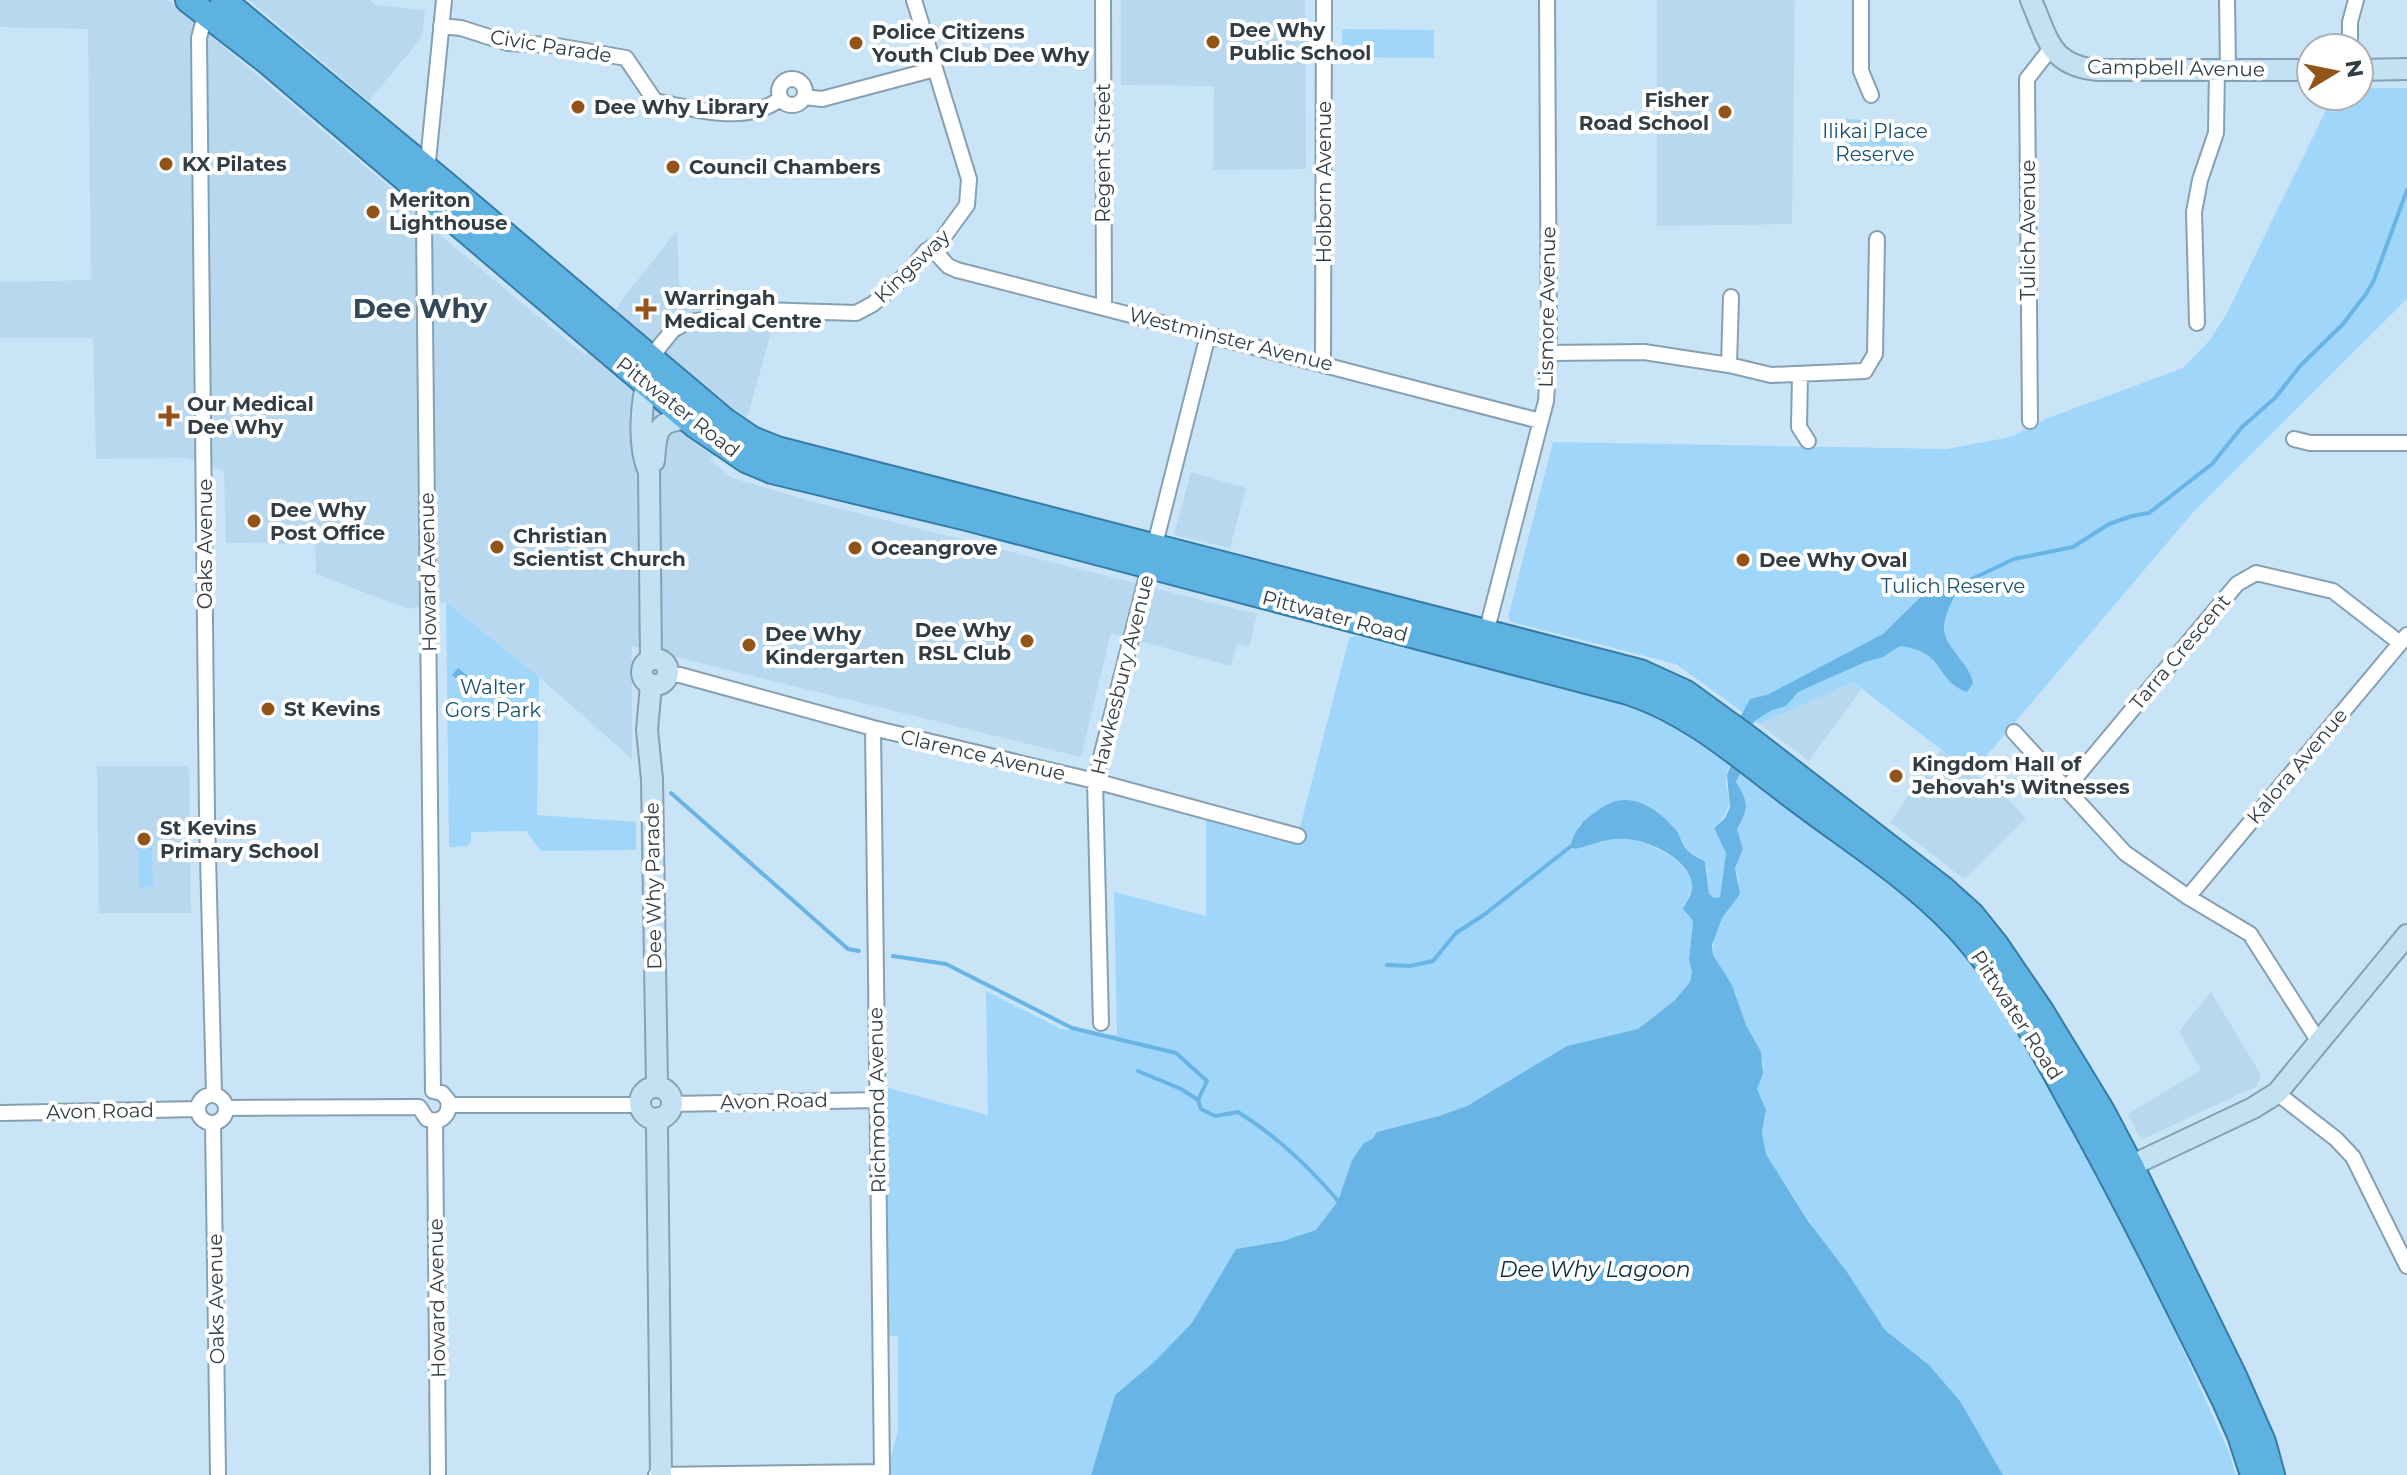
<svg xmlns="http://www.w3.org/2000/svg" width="2407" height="1475" font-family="Montserrat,sans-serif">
	<rect width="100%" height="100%" fill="#cae4f7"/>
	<path fill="#b7d8ef" d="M0,0H168L405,200L447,241L585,355L622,300L677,230L680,307L739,293L767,292L770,336L748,415L710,460L732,478L821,504L1257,614L1249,647L1237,644L1231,666L1111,633L1081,757L632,646V759L539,677L446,602L408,609L316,574L315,544L226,543L224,471L186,458L96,459L93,338H0V282L91,280L88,29L0,27Z
		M249,0H370L376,5L425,10L422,37L369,101Z
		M1121,0H1305L1306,169L1213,170L1214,86L1121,85Z
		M1657,0H1795L1792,224L1657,226Z
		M1191,472L1246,488L1230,548L1174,535Z
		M1852,682L1862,688L1809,761L1759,724Z
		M1941,750L2011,802L2026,819L1964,879L1890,822Z
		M97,766H189L191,913H99Z
		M2211,992L2261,1075L2257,1086L2145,1138L2139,1136L2128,1114L2201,1070L2179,1031Z"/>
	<path fill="#a0d6fa" d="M1342,29L1434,30V58L1342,57Z
		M2359,88H2407V299L2195,510L1972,773L1853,682L1759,724L1676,664L1511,622L1508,617L1553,442L1947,449L2011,437L2048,418L2183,368L2210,340L2227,313L2333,96H2359Z
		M1846,119L1898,122L1903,142L1904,166L1845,165Z
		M446,602L539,677L537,815L636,822V850L541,851L526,831L471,832V842L467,846L449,847Z
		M1356,636L1616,699L1656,714L1730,764C1717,796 1744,796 1714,828L1726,852L1720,897L1715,898L1709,893L1707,867L1700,858L1689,853L1678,834L1660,816L1579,824L1570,847L1575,849C1590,846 1604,839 1619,838C1641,838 1687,858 1691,882C1693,893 1682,906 1685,912C1687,915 1691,918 1693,921L1689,959L1692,972L1690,982L1674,1001L1638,1029L1567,1046L1467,1106L1439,1116L1377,1132L1352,1160L1338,1201L1316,1231L1283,1241L1236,1249L1193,1323L1154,1362L1115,1395L1091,1475H884L887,1473L898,1431V1336L879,1335L877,1085L988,1115L986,991L1061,1029L1117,1035L1114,892L1206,916V812L1298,835L1349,638Z
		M1741,773L1911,900L1947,934L1982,978L2018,1031L2116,1214L2126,1223L2229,1452L2236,1475H2003L1960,1401L1929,1365L1885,1330L1847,1272L1817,1234L1766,1154L1762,1133L1766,1116L1757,1089L1764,1065L1741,1014L1736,994L1713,955L1714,935L1739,880L1735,868L1743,849L1737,829C1749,810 1750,802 1736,783Z
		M138,848H152L153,887H139Z"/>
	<path fill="#68b4e5" d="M1948,582L1959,585C1955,597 1944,614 1944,627C1943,647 1970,663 1973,683L1967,692C1933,679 1947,652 1900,646L1883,657L1865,662L1798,692L1786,706L1772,710L1756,720L1750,727L1743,769L1736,782C1749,802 1749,809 1737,829L1743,849L1735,868L1740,894L1722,918L1712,945L1713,955L1732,985L1746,1025L1761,1052L1763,1073L1757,1089L1766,1110L1762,1133L1766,1154L1808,1221L1847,1272L1885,1330L1929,1365L1960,1401L2003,1475H1091L1115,1395L1154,1362L1192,1323L1236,1249L1283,1241L1316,1230L1338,1201L1352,1160L1364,1143L1372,1139L1377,1132L1439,1116L1467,1106L1567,1046L1638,1029L1674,1001L1690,982L1692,972L1689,960L1693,921L1683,909C1688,899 1694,892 1691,880C1684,855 1641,837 1618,839C1603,839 1590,846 1575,849L1570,847C1576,827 1582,821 1600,809C1628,788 1656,807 1676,830C1681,837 1682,846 1689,852C1693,856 1700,858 1705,862L1709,893L1714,898L1720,897L1726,853L1714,828L1725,818L1730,807L1727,775L1733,760L1738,721L1750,699L1767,695L1883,634L1932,586Z
		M458,668L485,690L479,697L452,675Z"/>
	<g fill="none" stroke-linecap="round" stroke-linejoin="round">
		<path stroke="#68b4e5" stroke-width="4" d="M1957,586L2014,559L2073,547L2109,524L2132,516L2149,513L2212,464L2242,427L2275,398L2300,366L2343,324L2366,294L2374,280L2407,190
			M671,793L848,949L859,951
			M893,956L946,964L1072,1028L1176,1053L1207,1081L1198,1100L1201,1109L1215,1116L1238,1112C1278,1137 1309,1167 1340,1203
			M1387,965L1410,966L1433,961L1456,933L1485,914L1570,847
			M1138,1071L1181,1089L1198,1100"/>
		<g stroke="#87a0b1" stroke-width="18">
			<path id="minor" d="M1103,0L1104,306
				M1861,0V71L1871,95
				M2227,0L2228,69
				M210,10L205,15L199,38L207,816L214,1094
				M441,26L461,28L508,43L551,45L626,58L655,101C694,109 746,125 780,99
				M2350,48V22L2356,0
				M779 92a13 13 0 1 1 26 0a13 13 0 1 1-26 0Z
				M804,97L822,99L935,69
				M427,171L444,0
				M425,192L424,224L433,1091
				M940,242L939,256L948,266L957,270L1540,421
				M2197,323L2194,212L2200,180L2216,133L2217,69
				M1549,353L1644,352L1729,365L1771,375L1865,371L1875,354L1877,239
				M653,361L659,347L673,330L685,323L759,310L856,313L873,304L910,271L926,251L940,242L967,205L969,179L914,0
				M1323,363L1324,0
				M1729,365L1731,297
				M1800,374L1799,427L1808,441
				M2030,421L2027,79L2052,47
				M2294,439L2310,443H2407
				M1485,637L1546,401L1549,353L1547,0
				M667,674L680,675L873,728L1095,781L1298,836
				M2014,732L2125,853L2188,897L2250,934L2319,1042
				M2066,789L2237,584L2256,573L2333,591L2400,643
				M2188,897L2407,635
				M1101,1023L1095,781L1208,335
				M2277,1093L2336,1139L2353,1157L2407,1266
				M198 1109a14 14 0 1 1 28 0a14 14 0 1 1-28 0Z
				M671,1104L878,1100
				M449,1105H640
				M419,1107L427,1119C441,1124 451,1115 448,1100L442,1093L433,1091
				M226,1108L419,1107
				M2,1113L198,1109
				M435,1121L438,1475
				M213,1123L218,1475
				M656,1475L882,1472L873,728"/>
		</g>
		<g stroke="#87a0b1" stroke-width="24">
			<path id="secondary" d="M2031,0C2048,39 2050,66 2098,70H2311
				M2359,70L2407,69
				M649,373C641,402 637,445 649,472L651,659
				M654,461C656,434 655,420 687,419
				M642 672a13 13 0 1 1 26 0a13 13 0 1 1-26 0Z
				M651,685L647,730L652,779L657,1087
				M640 1103a16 16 0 1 1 32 0a16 16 0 1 1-32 0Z
				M659,1118L657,1128L661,1475
				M2120,1171L2253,1108L2277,1093L2407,935"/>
		</g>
		<g stroke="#347ca6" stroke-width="28">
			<path id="trunk" d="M188,0L269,63L696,426L746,460L772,471L967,518L1628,692C1691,712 1743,759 1795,798C1849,839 1910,877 1956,926C2003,976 2037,1039 2069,1098C2124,1196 2174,1298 2224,1399L2240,1435L2253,1475
				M223,0L444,183L724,420L752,439L777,449L1640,672L1686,693L1752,741L1942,888L1972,915L1996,945L2041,1011L2102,1111L2131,1166L2234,1376L2263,1442L2272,1475"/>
		</g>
		<use href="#minor" stroke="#fff" stroke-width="14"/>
		<use href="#secondary" stroke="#c2e2f4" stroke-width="20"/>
		<use href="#trunk" stroke="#5eb2e2" stroke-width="24"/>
	</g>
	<g fill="#925419" stroke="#fff" stroke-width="3">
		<circle cx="1213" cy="42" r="8"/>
		<circle cx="856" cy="43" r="8"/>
		<circle cx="578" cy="107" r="8"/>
		<circle cx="1725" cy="112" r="8"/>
		<circle cx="166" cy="164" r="8"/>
		<circle cx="673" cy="167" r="8"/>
		<circle cx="373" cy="212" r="8"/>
		<path d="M642 297h8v8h8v8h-8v8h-8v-8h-8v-8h8z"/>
		<path d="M165 404h8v8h8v8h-8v8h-8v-8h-8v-8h8z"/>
		<circle cx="254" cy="521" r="8"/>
		<circle cx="497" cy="547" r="8"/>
		<circle cx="855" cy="548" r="8"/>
		<circle cx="1743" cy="560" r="8"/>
		<circle cx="1027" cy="641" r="8"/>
		<circle cx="749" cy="645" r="8"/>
		<circle cx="268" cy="709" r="8"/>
		<circle cx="1896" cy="776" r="8"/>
		<circle cx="144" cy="839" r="8"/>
	</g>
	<g text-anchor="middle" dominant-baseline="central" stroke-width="8" stroke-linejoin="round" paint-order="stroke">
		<g font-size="20" font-weight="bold" fill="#323d44" stroke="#fff" text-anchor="start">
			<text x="1229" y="30">Dee Why<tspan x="1229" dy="23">Public School</tspan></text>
			<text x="872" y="32">Police Citizens<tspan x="872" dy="23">Youth Club Dee Why</tspan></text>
			<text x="1709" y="100" text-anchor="end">Fisher<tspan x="1709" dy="23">Road School</tspan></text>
			<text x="594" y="107">Dee Why Library</text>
			<text x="182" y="164">KX Pilates</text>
			<text x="689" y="167">Council Chambers</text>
			<text x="389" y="200">Meriton<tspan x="389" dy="23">Lighthouse</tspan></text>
			<text x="664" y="298">Warringah<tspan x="664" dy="23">Medical Centre</tspan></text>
			<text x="187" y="404">Our Medical<tspan x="187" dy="23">Dee Why</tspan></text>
			<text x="270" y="510">Dee Why<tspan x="270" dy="23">Post Office</tspan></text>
			<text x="513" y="536">Christian<tspan x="513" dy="23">Scientist Church</tspan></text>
			<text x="871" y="548">Oceangrove</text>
			<text x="1759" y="560">Dee Why Oval</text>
			<text x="1011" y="630" text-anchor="end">Dee Why<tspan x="1011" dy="23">RSL Club</tspan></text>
			<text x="765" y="634">Dee Why<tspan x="765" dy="23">Kindergarten</tspan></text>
			<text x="284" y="709">St Kevins</text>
			<text x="1912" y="764">Kingdom Hall of<tspan x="1912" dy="23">Jehovah's Witnesses</tspan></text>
			<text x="160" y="828">St Kevins<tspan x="160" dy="23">Primary School</tspan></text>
		</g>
		<g font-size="20" fill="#323d44" stroke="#fff">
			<text transform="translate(551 46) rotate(9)">Civic Parade</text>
			<text transform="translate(2176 68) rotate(1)">Campbell Avenue</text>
			<text transform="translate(1103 153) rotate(-90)">Regent Street</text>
			<text transform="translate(1324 182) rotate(-90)">Holborn Avenue</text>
			<text transform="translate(2028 230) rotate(-90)">Tulich Avenue</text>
			<text transform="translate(912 266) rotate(-44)">Kingsway</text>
			<text transform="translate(1547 307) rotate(-89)">Lismore Avenue</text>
			<text transform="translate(1231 339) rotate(14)">Westminster Avenue</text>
			<text transform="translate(678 407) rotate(38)">Pittwater Road</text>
			<text transform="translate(205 544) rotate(-90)">Oaks Avenue</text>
			<text transform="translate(428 572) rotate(-91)">Howard Avenue</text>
			<text transform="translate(1335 616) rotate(15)">Pittwater Road</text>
			<text transform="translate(2180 652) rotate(-50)">Tarra Crescent</text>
			<text transform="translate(1122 675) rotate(-76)">Hawkesbury Avenue</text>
			<text transform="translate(983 755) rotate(13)">Clarence Avenue</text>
			<text transform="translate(2297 766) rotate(-50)">Kalora Avenue</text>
			<text transform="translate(653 886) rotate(-91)">Dee Why Parade</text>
			<text transform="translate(2017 1015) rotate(57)">Pittwater Road</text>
			<text transform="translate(877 1100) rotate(-91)">Richmond Avenue</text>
			<text transform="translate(774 1101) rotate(-1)">Avon Road</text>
			<text transform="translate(100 1111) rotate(-1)">Avon Road</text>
			<text transform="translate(437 1298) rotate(-91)">Howard Avenue</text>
			<text transform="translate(216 1299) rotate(-91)">Oaks Avenue</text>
		</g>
		<g font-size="20" fill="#175172" stroke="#fff">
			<text x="1875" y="131">Ilikai Place<tspan x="1875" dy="23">Reserve</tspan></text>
			<text x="1953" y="586">Tulich Reserve</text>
			<text x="493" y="687">Walter<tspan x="493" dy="23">Gors Park</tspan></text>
		</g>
		<g font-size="22" font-style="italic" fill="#0c2e42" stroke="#fff">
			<text x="1595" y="1269">Dee Why Lagoon</text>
		</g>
		<g font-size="28" font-weight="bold" fill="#334959" stroke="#fff">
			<text x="420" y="308">Dee Why</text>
		</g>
	</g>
	<g transform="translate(2335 72) rotate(80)"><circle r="38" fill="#ffffff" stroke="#adb1b4" stroke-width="2"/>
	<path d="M0-6L14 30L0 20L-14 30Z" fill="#925419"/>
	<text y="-12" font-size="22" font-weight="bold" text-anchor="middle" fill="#323d44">N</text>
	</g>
</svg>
